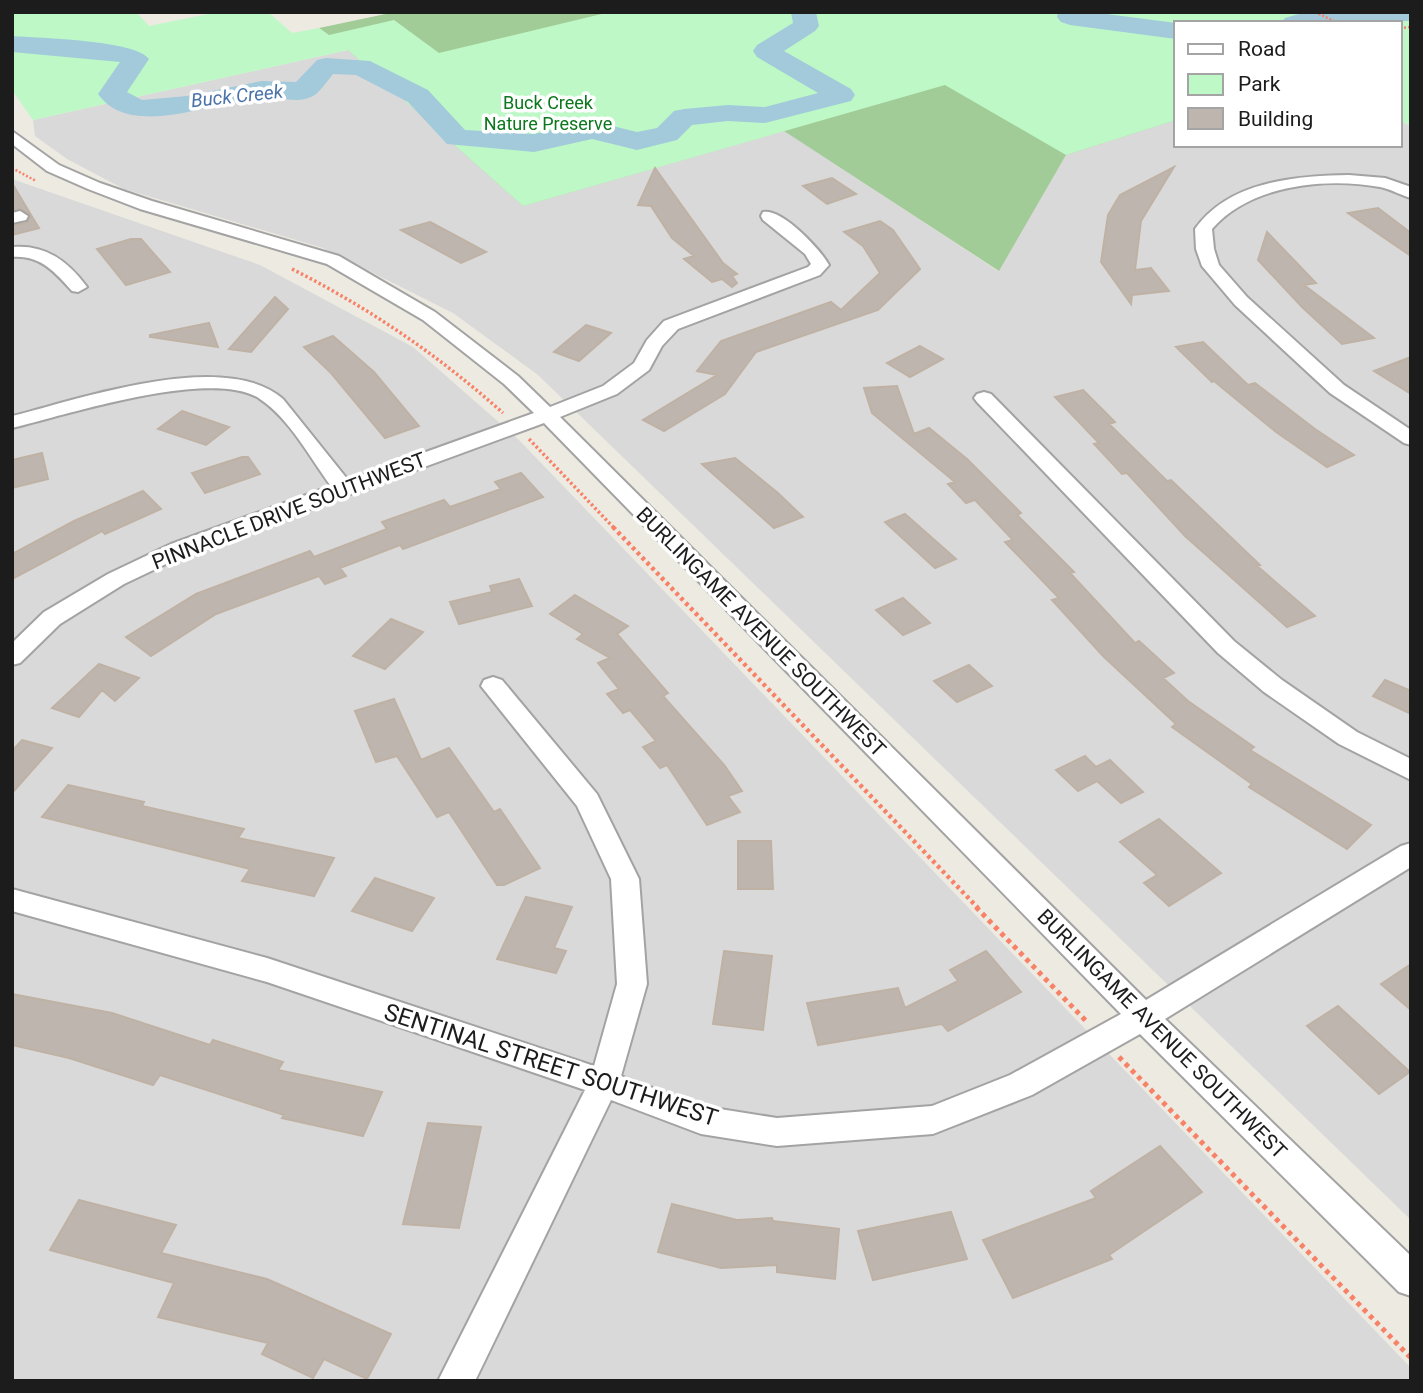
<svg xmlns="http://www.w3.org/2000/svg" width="1423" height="1393" font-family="Roboto,sans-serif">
	<rect width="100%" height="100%" fill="#edeae1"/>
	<path fill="#dad9d9" d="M348,50L523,206L785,131L998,271L1066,155L1176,120V145H1400V121L1411,126V1220L538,375L453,313L323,248L124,189L67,159L35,136L33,120Z
		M12,179L260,265L413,347L519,440L1411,1368V1381H12Z"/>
	<path fill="#a2cc97" d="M395,12H1158L1176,23V120L1066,155L999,271L784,131L523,206L348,50L319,28Z"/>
	<path fill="#bef8c7" d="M12,12H136L149,26L218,12H268L292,33L319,28L329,35L394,20L439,53L610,12H1411V126L1400,121V23H1176V120L1066,155L945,85L523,206L348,50L33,120L12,90Z"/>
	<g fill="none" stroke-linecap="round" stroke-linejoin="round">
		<path fill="#a2cadb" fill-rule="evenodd" d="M791,12H816L819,26L815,31L784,51L851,89L855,95L851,101L765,123L728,121L692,125L677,140L637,150L592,139L534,152L447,144L408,102L356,75L333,74C327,81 319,94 311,97C297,104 277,96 262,97C217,100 131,141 98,94L120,62L12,52V36C38,38 136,40 149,59L127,92L142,100L187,96L262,81L296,82L317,60L326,58L370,61L428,90L465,130L534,134L592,121L637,132L657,128L674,111L684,109L728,105L765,107L818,93L757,57L753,51L757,45L793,23Z
			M1058,12H1091L1176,23V39L1070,25L1061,22L1057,17Z
			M1306,12H1411V21L1281,23L1285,18Z"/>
	</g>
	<path fill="#beb6ae" stroke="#bfb2a4" stroke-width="2" d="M1174,167L1141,221L1135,270L1151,268L1169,291L1132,295L1131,304L1101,262L1108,215L1120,195Z
		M655,168L723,263L737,274L732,276L737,283L732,287L722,279L712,282L684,259L694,256L672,238L651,206L638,205Z
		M832,178L856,194L827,204L803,186Z
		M12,183L31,215L39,228L12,235V225L27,223L31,215L21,209L12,210Z
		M1378,208L1411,233V256L1348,213Z
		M880,221L893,230L920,269L878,310L756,352L725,394L664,431L643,420L717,375L697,371L721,341L831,302L841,310L880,273L863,246L844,232Z
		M430,222L486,252L461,263L401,230Z
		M1267,232L1316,283L1304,285L1374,338L1342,344L1302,307L1258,260Z
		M131,239H141L170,272L126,285L97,249Z
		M275,297L288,309L251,352L229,349Z
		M209,323L218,347L150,337V335Z
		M586,325L611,333L579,361L554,352Z
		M333,336L374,372L419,426L385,438L331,373L304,347Z
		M1203,342L1248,385L1255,383L1315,429L1354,455L1327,467L1276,432L1214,381L1212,382L1176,347Z
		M920,346L943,359L910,377L887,363Z
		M1411,357V394L1374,371Z
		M897,386L914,434L929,428L967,459L1021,513L1017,515L1074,572L1070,573L1135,643L1139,641L1174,673L1163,678L1188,701L1254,747L1250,750L1371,825L1347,849L1249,787L1252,784L1172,727L1176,724L1103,656L1052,600L1059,598L1005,542L1013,540L975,500L966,503L948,484L955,482L872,413L864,388Z
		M1083,390L1115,422L1109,424L1167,481L1171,480L1260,565L1257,566L1315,616L1287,627L1185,536L1127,473L1122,474L1094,444L1099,443L1055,397Z
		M182,411L229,427L206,445L158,429Z
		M42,453L48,479L12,488V460Z
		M242,457H248L260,474L205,493L192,473Z
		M735,458L778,493L803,517L774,528L702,464Z
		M521,473L543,497L403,549L400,545L340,568L346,576L325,584L319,576L216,614L151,656L126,637L196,594L310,551L314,557L387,529L382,522L444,500L450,507L501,489L495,482Z
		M143,491L161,509L105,534L102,531L12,579V554L74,521Z
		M905,514L956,559L935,568L885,522Z
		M519,579L532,606L459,624L450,602L492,592L490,586Z
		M575,595L628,626L617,634L668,693L663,696L725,766L742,791L728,796L740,812L707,825L667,765L660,768L643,747L656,741L630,710L623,713L607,694L619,689L598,663L610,658L577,639L583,634L550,614Z
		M903,598L930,623L903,635L876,610Z
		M391,619L423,632L385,669L353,656Z
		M99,664L139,678L115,701L102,690L79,717L52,708Z
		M969,665L992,686L957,702L934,681Z
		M1385,680L1411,691V714L1373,696Z
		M394,699L421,760L449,748L494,812L500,809L540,868L504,885H497L449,812L437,817L397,756L376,762L355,711Z
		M22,740L52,748L12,793V751Z
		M1085,756L1096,767L1110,760L1143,792L1121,803L1097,781L1078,791L1056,770Z
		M68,785L144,802L142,806L244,829L238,838L334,858L314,896L242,881L250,869L42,817Z
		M1159,819L1221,873L1169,906L1144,883L1157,875L1120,842Z
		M738,841H771L773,889H738Z
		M375,878L434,898L412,931L352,911Z
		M526,897L572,907L554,948L566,951L556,973L497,959Z
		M724,951L772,956L763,1030L713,1024Z
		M986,951L1021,992L948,1031L942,1024L818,1045L807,1003L898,988L905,1008L958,981L950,970Z
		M1411,964V1010L1381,984Z
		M12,994L112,1013L210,1045L213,1040L283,1062L278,1070L382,1092L363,1136L282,1118L284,1115L160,1075L153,1085L69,1058L12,1045Z
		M1338,1006L1410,1072L1379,1094L1307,1026Z
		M428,1123L481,1127L459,1228L403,1224Z
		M1160,1146L1202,1192L1109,1255L1112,1259L1013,1298L983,1240L1096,1198L1091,1191Z
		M79,1200L176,1225L161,1253L267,1279L391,1334L367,1379L324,1359L313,1378L262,1354L268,1343L158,1317L174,1283L50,1250Z
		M672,1204L737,1220L772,1218L773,1221L839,1229L835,1279L777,1272V1265L721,1268L658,1252Z
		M951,1212L967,1259L873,1280L858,1231Z"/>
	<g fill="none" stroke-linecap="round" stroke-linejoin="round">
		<g stroke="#a3a3a3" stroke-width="4">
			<path id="minor" d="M12,131L59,165L100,183L152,201L339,256L435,312L518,376L550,407L603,386L634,363L647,340L664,321L808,267L811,264L805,254L763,220L761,216L763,212C782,208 820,249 829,265L820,275L678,329L662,346L649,370L617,394L560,417L1146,1000L1401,846L1411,843V867L1165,1019L1411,1256V1296L1399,1292L1140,1034L1032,1095L933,1134L777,1146L701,1134L611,1100L475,1381H438L585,1090L267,982L12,911V889L267,958L594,1066L617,984L611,879L577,806L481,686L484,680L493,677L502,680L597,794L639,879L647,984L621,1076L701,1106L777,1118L932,1106L1010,1075L1121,1014L544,423L187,554L124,584L60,624L20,663L12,665V643L44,612L108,574L171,544L331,486C310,458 290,419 260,399C213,367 66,415 12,428V416C81,399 225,348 283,399L348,480L534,413L504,384L423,320L327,264L140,209L88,189L47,171L12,144Z
				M1349,175L1385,178L1411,187V198C1400,195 1391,189 1380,187C1325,177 1250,185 1212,229L1214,249L1219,265L1247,297L1344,385L1411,430V445L1404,443L1330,393L1235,305L1202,266L1196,249L1195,229C1229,181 1295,176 1349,175Z
				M20,211L28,216L26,220L12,223V213Z
				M12,247C45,244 68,261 87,287L78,292L72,291C54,271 40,255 12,257Z
				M984,392L991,394L1234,641L1282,680L1357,732L1411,759V780L1339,744L1264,692L1218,653L977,402L974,398L977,394Z"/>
		</g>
		<path stroke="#f78268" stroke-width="2.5" stroke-dasharray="2 2" stroke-linecap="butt" d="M1315,12L1338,23
			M1400,28L1411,27
			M12,168L36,181"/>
		<path stroke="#f78268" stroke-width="3.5" stroke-dasharray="2.5 2.5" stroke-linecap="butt" d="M292,269C369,308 438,355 503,413
			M529,439L615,529"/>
		<path stroke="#f78268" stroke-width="4.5" stroke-dasharray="3.5 3.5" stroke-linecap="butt" d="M613,527L978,908"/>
		<path stroke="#f78268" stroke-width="5" stroke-dasharray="4.5 4.5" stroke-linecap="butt" d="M976,907L1087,1022
			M1119,1057L1411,1358"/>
		<use href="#minor" fill="#fff" fill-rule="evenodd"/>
	</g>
	<g text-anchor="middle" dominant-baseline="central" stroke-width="7" stroke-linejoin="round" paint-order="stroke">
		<g font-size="18" fill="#0d771d" stroke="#fff">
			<text x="548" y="102">Buck Creek<tspan x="548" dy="21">Nature Preserve</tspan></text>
		</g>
		<g font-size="19" font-style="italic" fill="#4a73a9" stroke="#fff">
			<text transform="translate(237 96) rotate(-6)">Buck Creek</text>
		</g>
		<g font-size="21" fill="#1c1c1c" stroke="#fff">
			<text transform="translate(289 511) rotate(-21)">PINNACLE DRIVE SOUTHWEST</text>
			<text transform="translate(761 632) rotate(45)">BURLINGAME AVENUE SOUTHWEST</text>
			<text transform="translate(1162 1034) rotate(45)">BURLINGAME AVENUE SOUTHWEST</text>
		</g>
		<g font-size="24" fill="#1c1c1c" stroke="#fff">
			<text transform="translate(551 1065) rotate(18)">SENTINAL STREET SOUTHWEST</text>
		</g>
	</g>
	<rect width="1423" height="1393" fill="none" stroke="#1c1c1c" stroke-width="28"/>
	<rect x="1174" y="21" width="228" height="126" fill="#ffffff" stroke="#a4a4a4" stroke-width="2"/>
	<rect x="1188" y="44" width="35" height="10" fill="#ffffff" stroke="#a4a4a4" stroke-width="2"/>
	<text x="1238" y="56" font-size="21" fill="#1c1c1c">Road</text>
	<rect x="1188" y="74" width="35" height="21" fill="#bef8c7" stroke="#a4a4a4" stroke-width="2"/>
	<text x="1238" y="91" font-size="21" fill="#1c1c1c">Park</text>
	<rect x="1188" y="108" width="35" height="21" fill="#beb6ae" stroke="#a4a4a4" stroke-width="2"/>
	<text x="1238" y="126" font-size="21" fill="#1c1c1c">Building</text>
</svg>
